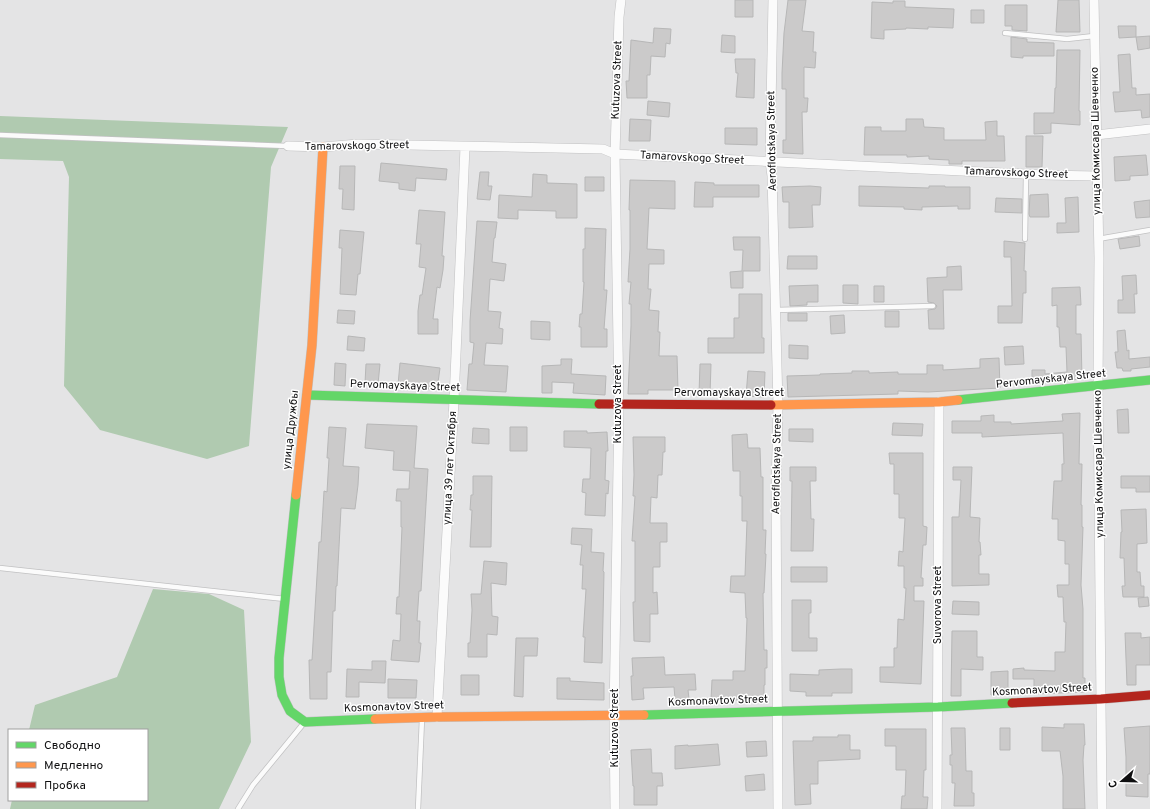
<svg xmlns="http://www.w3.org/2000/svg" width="1150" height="809" font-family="Overpass,sans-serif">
	<rect width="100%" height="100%" fill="#e4e4e5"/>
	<path fill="#b0cab0" d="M0,116L288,127L271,167L249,446L207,459L100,430L64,386L69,177L63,161L0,159Z
		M153,589L209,594L244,610L251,742L219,809H10L12,800H147V730H29L35,705L117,677Z"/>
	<path fill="#cbcaca" stroke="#b7b7b7" d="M735,0H753V17H735Z
		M788,0H806L802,31L814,32L813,52H816L815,68L804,67V98H808L807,112H802L803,154L783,153V140H786V89H782V73L784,33Z
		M1058,0H1079L1080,32H1056Z
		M893,1H905V7L954,9L953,28L928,27V29L906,28V29L884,30V39L871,38L872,2L893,3Z
		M1005,5H1027V31L1012,30V26H1005Z
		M971,10H984V23H971Z
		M1118,26H1136V37L1119,38Z
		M654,28L671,29L670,44L666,43L665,57L651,56L650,75H647V98H627L626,81H629L631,40L653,43Z
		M722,35L735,36V53L721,52Z
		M1150,36V48L1138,50L1136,37Z
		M1011,37L1027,39V42L1054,43V56H1023V58L1011,57Z
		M1057,50H1080L1079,111H1080V125L1051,123V133L1034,134V113H1054L1055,88H1056Z
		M1130,54L1132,88H1136V95L1150,94V117L1142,118L1141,110L1115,112L1113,92H1120L1118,55Z
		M735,59H755L754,98L736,97L738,73H736Z
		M648,101L670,103L669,117L647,115Z
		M630,119L651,120L650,141H629Z
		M906,119H923L924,127L944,128V140H986L985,122L997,121V136H1004L1005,161H962V164H949V160L929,159V156L907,157V155H864L865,127H881V131H906Z
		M725,128H757V145L725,144Z
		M1026,136H1043L1042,167H1026Z
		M1146,155L1148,175L1130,176V180L1115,181L1114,157Z
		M381,163L447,169L446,180L416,178L415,191L399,189V183L379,181Z
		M340,166H355L354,210L342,209L343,189H339Z
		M480,172H489L488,186H492L490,200L477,199Z
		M533,174L547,175V183L577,184V218H556V211L518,210V219L498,218L499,195L532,197Z
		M585,177H604V191H585Z
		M630,180L675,181V209L649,208L647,249L664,250V264H649L648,289H651L649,310L659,311L658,332H660L659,356H677L678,390H648V394H628L631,326V304H629L631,282H628L630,249V210H629Z
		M695,182L714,183V185H759V197H713V207H694Z
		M810,186L821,187L820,205H812L813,227L789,228V202H783L782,187Z
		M859,186L929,188V186H945V187H970V209H958V206L922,207V210L904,209V207L859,206Z
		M1048,194L1049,217H1030L1029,214L1030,195Z
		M1078,197L1079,232L1057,233V223H1066L1065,198Z
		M996,198L1022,199V213L995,212Z
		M1150,200V217L1136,218L1134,202Z
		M419,210L445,212L442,256H444L443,270L440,288L437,287L433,319H438V334H418V311L420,295H422L426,268L419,267L421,244H416Z
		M477,221L497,222L495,238H494L492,262L506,264L504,281L490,279L488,311L501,312L499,328L503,329L502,344L486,343L484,365L508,366L506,392L467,390L469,364H472L474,343L470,342V321Z
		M585,228L606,229L604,290H607L604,329H607V347H581V327H579L580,314H582L584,282H583V249H585Z
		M340,230L364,232L360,274H358L356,295L340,294L342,248H339Z
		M1139,236L1140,246L1120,249L1118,239Z
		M733,237H760V271H743V288H731L730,272L742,271L743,250H734Z
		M1004,241L1025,243L1024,271H1026V293H1023L1022,323H998V306H1012L1011,257H1004Z
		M788,256H817V269H787Z
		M961,266L962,290H943L944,329H929L928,310L935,309L937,306L934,303L928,302L927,278L947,277V267Z
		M1136,275L1137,294H1134L1135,313H1118V300H1123L1122,276Z
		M818,285V302H807V305L790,306L789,286Z
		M843,285H858V304L843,303Z
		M874,286H884V302H874Z
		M1080,287L1081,305H1076V334H1081L1082,379L1032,384V370H1045V374L1067,372L1066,347H1060L1059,327H1057V305L1052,306V288Z
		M739,294H762V338H764V353H708V338H734V318H739Z
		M338,310L355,311L354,324L337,323Z
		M885,311H899V327H885Z
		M788,313H807V321H788Z
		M844,315L845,333L831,334L830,316Z
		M531,321L550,322V340L531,339Z
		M1125,330L1127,351L1129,350V359L1150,357V367L1131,369V371H1123L1122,368H1117L1115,352H1118L1117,331Z
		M348,336L365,338L364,351L347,350Z
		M789,345L808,346V359L789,358Z
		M1023,346L1024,364L1005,365L1004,347Z
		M999,358L1000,388L928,392L898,391V394L788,397L787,376L820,375V374L852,373V371H869V373L898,372V374H927V365H943V370L980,368V359Z
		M561,359H572L571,374L606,376L605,395L573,393L574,383L552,382V393H542V366L561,365Z
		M335,363L346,364L345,386L334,385Z
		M400,363L440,368L437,390L398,385Z
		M366,364H380L378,384L365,383Z
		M700,364H711L710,395L699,394Z
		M748,371L765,372L764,397L746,396Z
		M1128,409L1129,433H1118L1117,410Z
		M1080,413L1079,464H1082L1081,505H1082V527H1083L1081,585L1083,609V678H1085V692L1034,694V679H1013V669L1024,668V670L1055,671V652H1065L1066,622H1064L1063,597H1058L1057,585H1069V564H1065V541L1058,540V519H1052L1054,481H1062V464H1064L1063,433L982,437V433H952V421H981V416L994,415V422H1011V424L1063,421L1062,414Z
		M893,423L923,424L922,436L892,435Z
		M367,424L417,426L414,468L428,469L421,591H419L417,621H420L419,643H421L419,662L391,660L393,640L400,641L401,614H396L397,597H399L402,527H401V501H396L397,489H409L410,471L393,470L394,451L365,448Z
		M329,427L346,428L343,466L359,467L358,485L355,509L341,508L337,586H336L335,611H333L331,672H327V699H310L309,660H312L319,542H321L324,491L327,492L329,458H327Z
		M510,427H527V451H510Z
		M473,428L489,429V444L472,443Z
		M789,429H813V442L789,441Z
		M564,431H587V433L607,432L608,451H606L605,480L609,481L608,494L606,493L605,516L585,515L586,493L582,492L583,479H590L591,448L564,447Z
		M747,434L748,448H760L761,477H763V530H766L765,554H766L764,593H763L764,650H767V668H765V685H764V700H711L712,680H733V671H745L747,618H746L745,593L730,592L731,576H745L747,521H742V496H740V471H733L732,435Z
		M633,437H665V452H663L662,475H658L657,498L651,497L650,523H667V542H660V567H653V593L657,592L658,614H650V642L634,641L633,602H635V541H632L635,496H633L634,475Z
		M889,453H923V526L927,527L926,545H923L921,578H923V586H914V601H924L921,684L880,682V667H894V648H897L898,619L904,620L906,588H904V566H898L899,551L903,552L905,518H899V494H894V464H890Z
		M790,467H816V481H810L811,519H814L813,551H791L792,481H790Z
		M953,467H972L970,517L980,518L979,542H980L981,555H979V574H989V585L952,586V517H959L961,480H953Z
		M473,476H492L491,547H470L472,510H470L471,495H473Z
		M1121,476H1150V492H1136V488H1121Z
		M1146,509L1147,543L1137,544V572H1140L1141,586H1144V597H1123L1122,586H1125L1124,558H1120L1121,532H1122L1121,510Z
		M572,528L592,529L591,552L604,553L603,571L604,572L602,663L584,662L585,637H583L586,589H582L583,565H580L582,545L571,544Z
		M484,561L507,563L506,585L491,583L492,616L498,617L497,635L487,634V657H468V643H470L472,610L471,594H481Z
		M791,567H827V582H791Z
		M1148,597L1149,606L1139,607L1138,598Z
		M792,600H811V613H809V638H817V651H792Z
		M953,601L979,602V615L952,614Z
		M952,631H977V657H983V670L961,669V696H951Z
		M1125,633H1141V638L1150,637V665H1136V685H1127Z
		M516,638H538L537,656H524L523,697L514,696Z
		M664,657L665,675L695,674L696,690H688L689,699H675L674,687L643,688L644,699L632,700L631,676H633L632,658Z
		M372,661H386L385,683L359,682V697H346L347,669L372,670Z
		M841,669H852V693H832V696H806V692L790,691V674L819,675V670Z
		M1008,671V695H991V672Z
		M461,675H479V695H461Z
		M557,678H570V681L604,683V700L557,699Z
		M388,679L417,680L416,698H388Z
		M1064,724H1084L1085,745H1084L1083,760L1085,809H1063V776L1060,751H1042V727L1064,728Z
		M1150,726V774H1148V797L1126,796V757L1124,728Z
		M951,728H965L966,771H972V793H974V806H954L955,783H952V765H950V755H952Z
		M1000,728H1010V750H1000Z
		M885,729H926V770H924L923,797H928L927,809H901L902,796H905L906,770H896V746H885Z
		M838,735H850V750H860V759L818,761V784H810L811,804L795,805L793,741H813V737H838Z
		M766,741L767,756L747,757L746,742Z
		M718,744L720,765L675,769V746L688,745V746Z
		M651,749L652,773H662L663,786H657V805H634V786H633L631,750Z
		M764,774L765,790L746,791L745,776Z"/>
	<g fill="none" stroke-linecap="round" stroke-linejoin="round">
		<g stroke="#c1c1c2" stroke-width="6">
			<path id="lane" d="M1005,33L1067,39L1094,36
				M0,135L288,146
				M1025,239L1026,174
				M1098,239L1150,230
				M775,310L933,306
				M0,568L285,599
				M238,809L253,785L304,723
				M418,809L422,719"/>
		</g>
		<g stroke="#c1c1c2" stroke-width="10">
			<path id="street" d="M773,0L770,161L772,176L778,405L776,492L778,809
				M1094,0L1099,258L1098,386L1102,809
				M1096,135L1150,129
				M288,146L323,147L358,144L603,149L615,154L1044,175L1096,176
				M437,717L454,400L465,147
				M615,809L614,716L619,405L615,154L619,17L621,0
				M937,809L939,402"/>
		</g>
		<g stroke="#c1c1c2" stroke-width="10">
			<path id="fast" d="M307,395L599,404
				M958,400L1150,380
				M296,495L279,658V677L282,695L290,711L305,722L375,719
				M644,715L938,707L1012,703"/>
		</g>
		<g stroke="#c1c1c2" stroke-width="10">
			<path id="slow" d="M771,405L939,402L958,400
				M296,495L312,345L323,147
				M375,719L437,717L644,715"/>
		</g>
		<g stroke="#c1c1c2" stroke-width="10">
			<path id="jam" d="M599,404L771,405
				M1012,703L1101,699L1150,695"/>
		</g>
		<use href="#lane" stroke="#fbfbfb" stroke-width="4.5"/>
		<use href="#street" stroke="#fbfbfb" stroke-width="9"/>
		<use href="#fast" stroke="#63d668" stroke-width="9"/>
		<use href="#slow" stroke="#ff974d" stroke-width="9"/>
		<use href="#jam" stroke="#b3261e" stroke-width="9"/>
	</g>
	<g text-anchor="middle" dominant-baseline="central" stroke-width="3" stroke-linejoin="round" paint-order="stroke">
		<g font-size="11" fill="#0f0f10" stroke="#fff">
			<text transform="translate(617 80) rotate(-88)">Kutuzova Street</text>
			<text transform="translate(772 141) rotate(-91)">Aeroflotskaya Street</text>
			<text transform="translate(1096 141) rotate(-91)">улица Комиссара Шевченко</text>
			<text transform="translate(357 146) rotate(-1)">Tamarovskogo Street</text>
			<text transform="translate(692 158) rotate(3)">Tamarovskogo Street</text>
			<text transform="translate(1016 173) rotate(2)">Tamarovskogo Street</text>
			<text transform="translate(1051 379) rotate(-6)">Pervomayskaya Street</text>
			<text transform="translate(405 386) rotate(2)">Pervomayskaya Street</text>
			<text x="729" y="393">Pervomayskaya Street</text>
			<text transform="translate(618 404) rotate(-90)">Kutuzova Street</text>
			<text transform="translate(291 430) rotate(-84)">улица Дружбы</text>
			<text transform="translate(777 464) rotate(-89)">Aeroflotskaya Street</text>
			<text transform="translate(1099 464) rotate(-91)">улица Комиссара Шевченко</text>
			<text transform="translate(450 468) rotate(-87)">улица 39 лет Октября</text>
			<text transform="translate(938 605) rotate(-90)">Suvorova Street</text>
			<text transform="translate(1042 690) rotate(-3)">Kosmonavtov Street</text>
			<text transform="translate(718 701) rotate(-2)">Kosmonavtov Street</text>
			<text transform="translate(394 707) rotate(-2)">Kosmonavtov Street</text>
			<text transform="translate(615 728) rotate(-90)">Kutuzova Street</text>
		</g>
	</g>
	<rect x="8" y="729" width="140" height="72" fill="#ffffff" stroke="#9f9f9f"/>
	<rect x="16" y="742" width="20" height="6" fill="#63d668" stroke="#9f9f9f"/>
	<text x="44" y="749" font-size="12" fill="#0f0f10">Свободно</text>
	<rect x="16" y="762" width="20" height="6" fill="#ff974d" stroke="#9f9f9f"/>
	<text x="44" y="769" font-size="12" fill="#0f0f10">Медленно</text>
	<rect x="16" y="782" width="20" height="6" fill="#b3261e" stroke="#9f9f9f"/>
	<text x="44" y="789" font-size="12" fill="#0f0f10">Пробка</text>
	<g transform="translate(1122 781) rotate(250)" stroke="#ffffff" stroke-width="3" paint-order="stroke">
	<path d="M0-3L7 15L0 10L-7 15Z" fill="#0f0f10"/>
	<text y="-6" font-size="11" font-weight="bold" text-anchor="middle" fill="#0f0f10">С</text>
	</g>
</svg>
